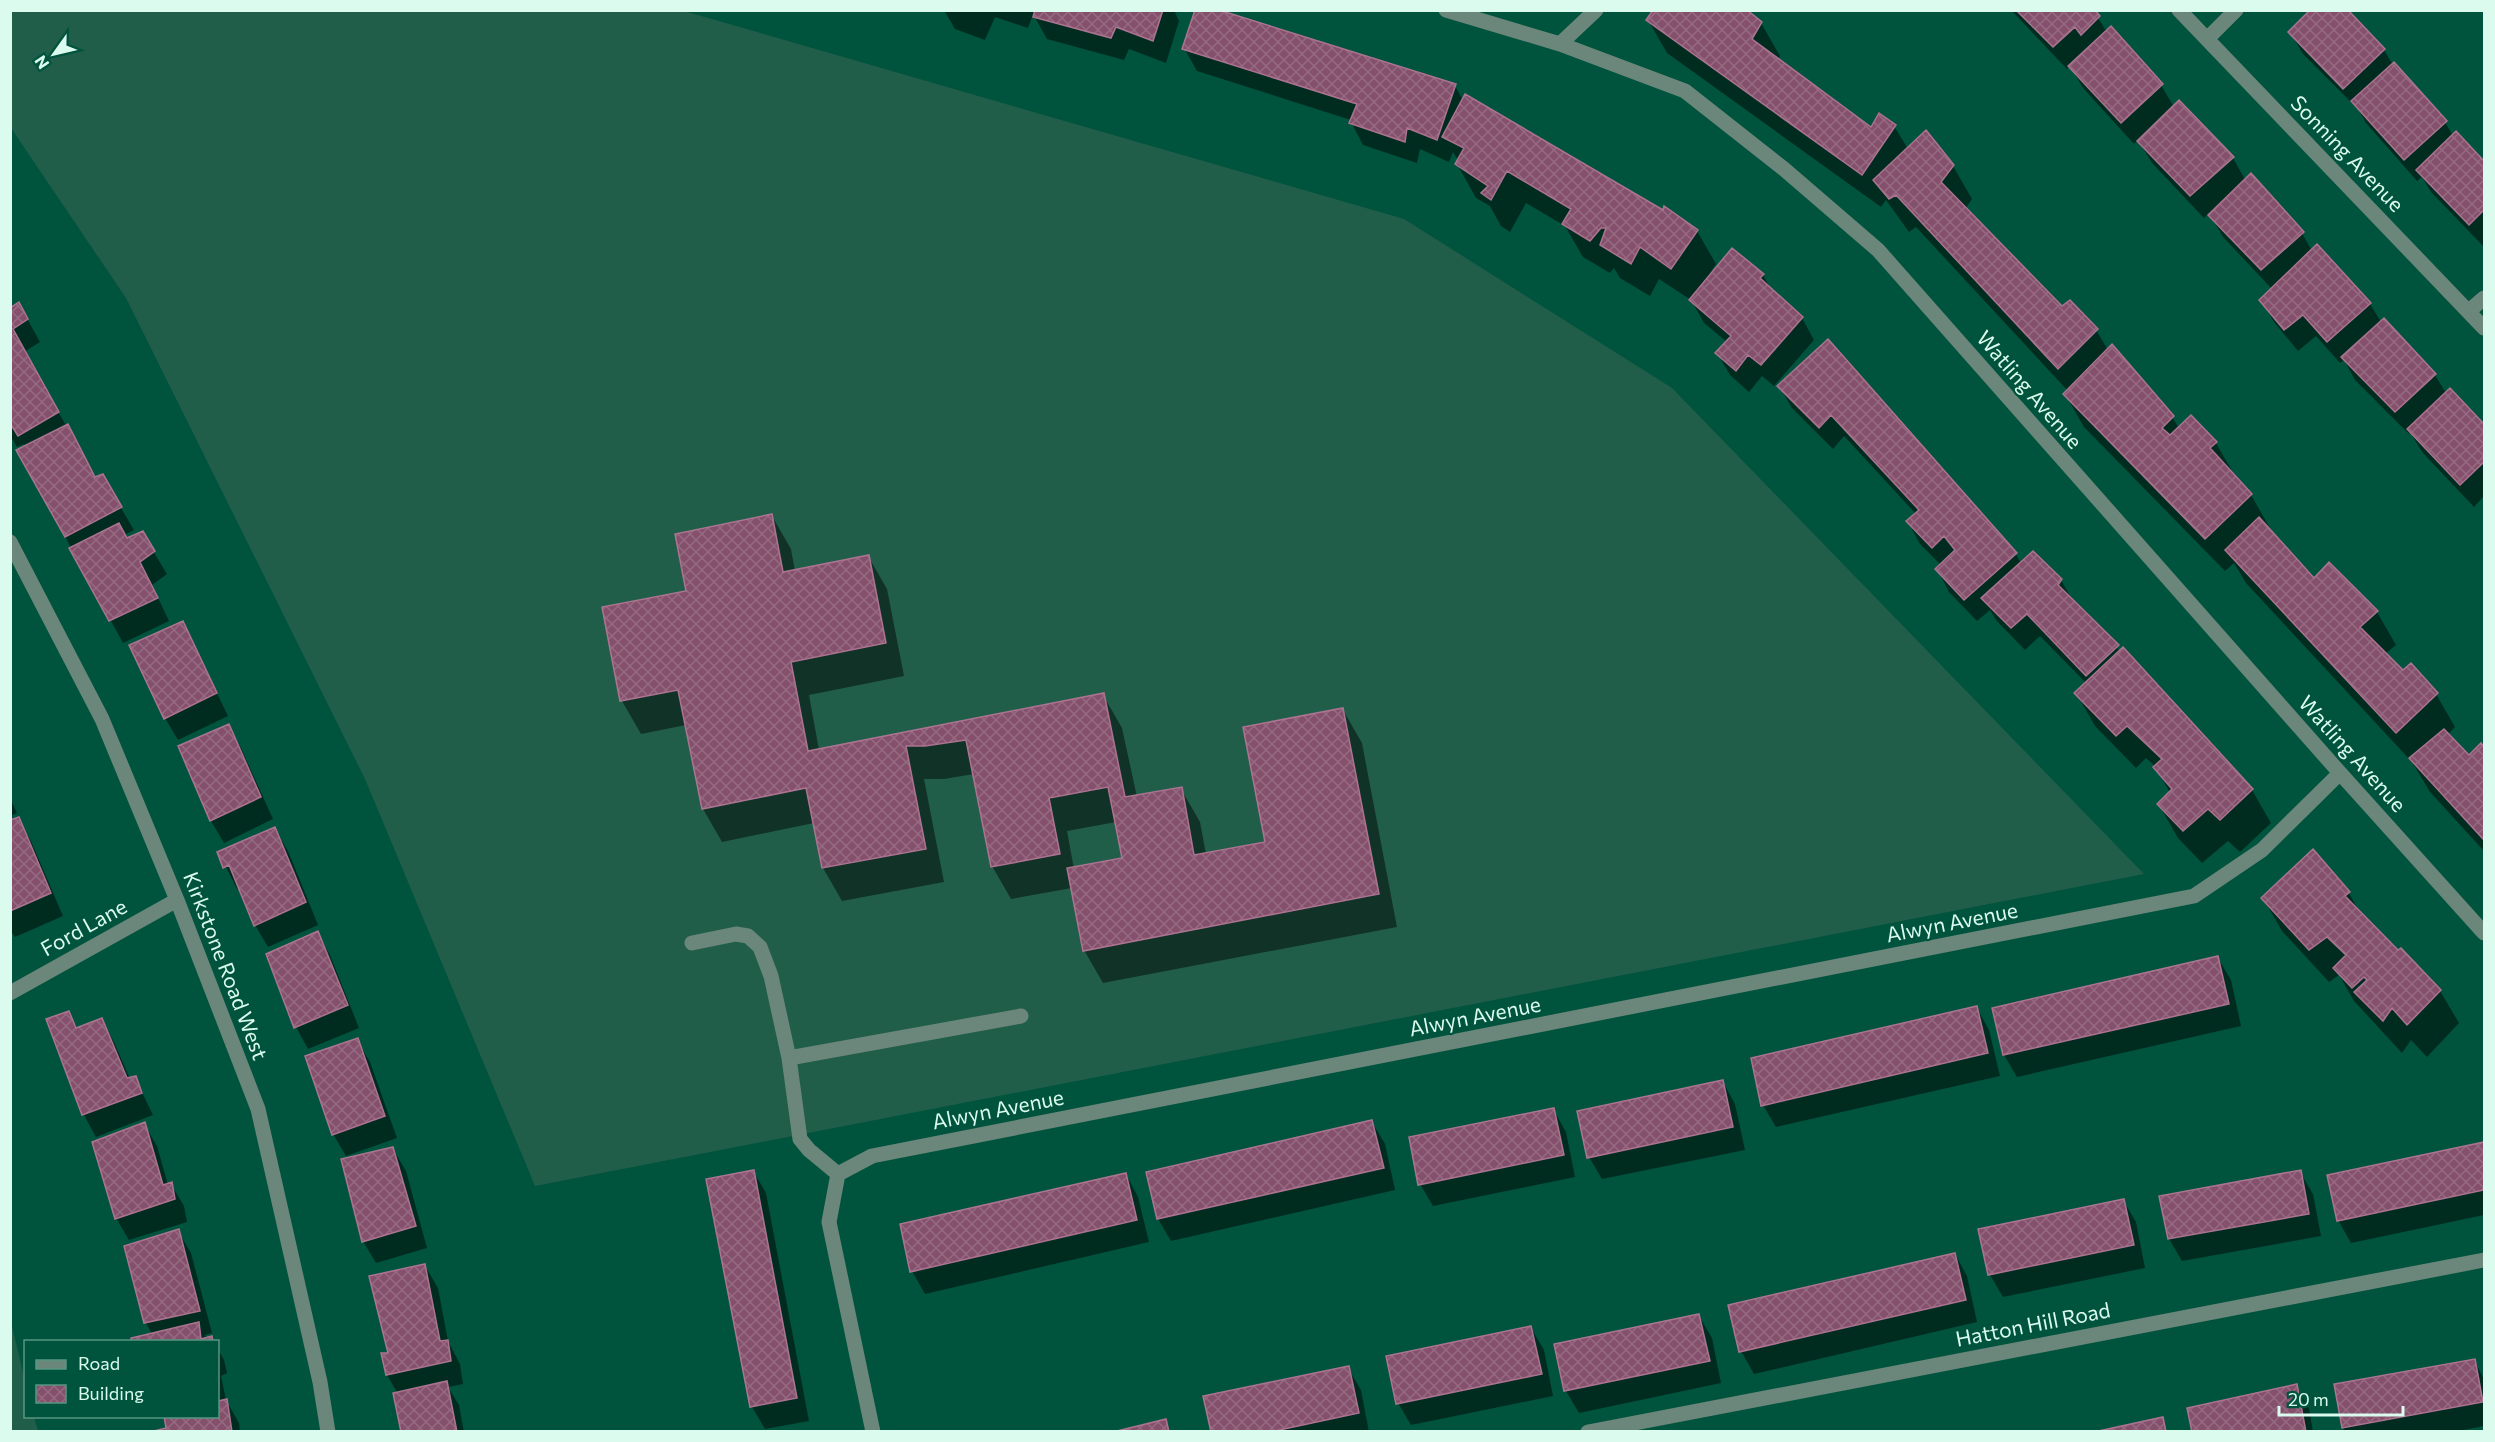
<svg xmlns="http://www.w3.org/2000/svg" width="2495" height="1442" font-family="Commissioner,sans-serif">
<style>
.built{fill:#215e4a}
.shadow{fill:#0007;fill-rule:evenodd}
.building{fill:url(#building-cross-hatch);stroke:#ac7491;stroke-width:1.5}
.lines{fill:none;stroke-linecap:round;stroke-linejoin:round}
.minor{stroke:#6b867a;stroke-width:15}
.labels{text-anchor:middle;stroke-width:4.5;stroke-linejoin:round;paint-order:stroke}
.street-label{font-size:21px;fill:#dafbed;stroke:#00533d}
</style>
<defs>
<pattern id="building-cross-hatch" width="8" height="8" patternUnits="userSpaceOnUse" patternTransform="scale(1.5)"><rect width="8" height="8" fill="#85506c"/><path d="M0 0l8 8M0 8l8-8" fill="none" stroke="#966a81"/></pattern>
</defs>
<rect width="100%" height="100%" fill="#00533d"/>
<!-- built -->
<path class="built" d="M10 11H684L1404 219 1672 388 2144 874 535 1186 365 779 126 298 11 128Z
M10 1318 25 1381 26 1416 34 1417 38 1431H11Z"/>
<!-- shadow -->
<path class="shadow" d="M944 10H1174L1179 21 1166 63 1129 49 1124 60 1047 39 1033 14 1028 28 995 17 985 40 955 29Z
M2011 10H2093L2107 32 2161 85 2174 107 2179 102 2233 158 2246 181 2302 233 2312 251 2317 247 2370 304 2381 322 2435 375 2446 393 2450 390 2484 426V496L2474 507 2422 452 2410 432 2409 434 2355 380 2344 360 2340 363 2316 336 2298 351 2274 322 2261 300 2272 289 2223 237 2209 213 2204 218 2152 163 2138 140 2134 144 2083 88 2070 66 2067 69Z
M1648 20 1761 23 1780 56 1778 60 1872 129 1894 126 1908 149 1953 166 1972 199 1965 209 2062 308 2096 330 2108 350 2172 417 2179 428 2191 417 2216 443 2235 476 2251 495 2270 528 2268 529 2313 580 2329 565 2377 612 2396 645 2385 654 2403 672 2436 694 2455 727 2447 735 2469 758 2481 746 2484 749V851L2430 792 2412 762 2246 583 2234 563 2225 571 2084 427 2065 394 2068 391 1916 227 1909 232 1886 200 1881 207 1667 53Z
M2290 32 2384 50 2393 65 2445 122 2453 136 2456 133 2484 163V244L2483 246 2431 192 2422 177 2417 181 2366 123 2358 109 2303 54Z
M1184 48 1455 86 1463 100 1697 231 1716 264 1710 273 1712 275 1732 250 1763 275 1772 291 1802 318 1814 340 1774 386 1762 376 1749 392 1730 375 1717 353 1727 342 1704 323 1691 300 1659 279 1650 296 1620 278 1614 268 1610 273 1583 257 1565 226 1526 203 1510 232 1501 226 1490 206 1476 198 1457 164 1459 162 1453 152 1449 162 1420 149 1417 163 1363 145 1351 122V120L1197 71Z
M19 304 40 342 24 352 96 478 102 476 134 530 124 535 127 540 142 533 167 574 152 585 169 621 123 643 18 450 26 446 24 444 17 447 10 435V309Z
M1827 341 2016 554 2021 564 2033 553 2061 580 2074 603 2252 790 2271 823 2240 852 2228 841 2202 863 2178 838 2159 805 2170 793 2156 767 2146 758 2136 768 2095 726 2076 693 2086 683 2040 636 2025 650 1996 620 1990 610 1977 621 1949 592 1937 569 1941 565 1920 544 1908 522 1916 514 1844 436 1833 449 1792 408 1779 386Z
M772 516 791 549 795 571 868 556 887 589 904 676 809 695 819 750 1103 695 1122 728 1137 797 1181 789 1200 822 1206 854 1267 843 1343 710 1362 743 1397 927 1103 983 1084 950 1072 888 1011 899 992 866 974 774 944 779H924L944 882 842 901 823 868 814 823 722 842 703 809 686 725 641 734 622 701 604 609 688 592ZM1116 822 1124 859 1074 869 1067 831Z
M183 623 228 716 178 740 165 718Z
M228 726 241 748 273 819 224 843 211 821 180 747Z
M10 798 17 813 10 816Z
M18 819 31 841 63 916 15 937 10 930V822Z
M275 829 288 851 318 925 268 947 255 925 240 888 237 889 219 853Z
M2313 852 2349 893 2361 915 2440 991 2459 1023 2427 1057 2411 1040 2402 1053 2354 1001 2339 975 2329 982 2282 931 2263 898Z
M318 933 330 955 359 1028 308 1049 296 1027Z
M2218 958 2231 980 2241 1026 2017 1077 2004 1055 1994 1009Z
M1977 1008 1989 1030 2000 1076 1776 1127 1763 1105Z
M68 1013 78 1029 102 1020 114 1042 130 1079 135 1078 153 1115 96 1137 84 1115 48 1020Z
M357 1040 370 1062 397 1138 346 1156 333 1134Z
M1723 1082 1735 1104 1745 1150 1602 1179 1589 1157Z
M1553 1109 1566 1132 1575 1177 1433 1206 1420 1184Z
M1372 1122 1385 1144 1395 1190 1171 1241 1158 1219 1148 1173Z
M144 1124 157 1146 168 1185 171 1184 184 1206 187 1222 129 1240 116 1218Z
M2484 1143V1215L2351 1243 2338 1220 2329 1176Z
M393 1149 406 1171 427 1248 376 1263 363 1241Z
M753 1171 766 1193 809 1421 765 1429 752 1407 708 1180Z
M2300 1172 2313 1194 2321 1236 2182 1261 2169 1239Z
M1126 1174 1138 1197 1149 1242 925 1294 912 1271Z
M2123 1200 2136 1222 2145 1268 2003 1297 1990 1275 1980 1230Z
M178 1231 191 1253 212 1333 205 1335 207 1339 211 1337 213 1342H133L152 1334 146 1323 125 1247Z
M1955 1254 1967 1276 1977 1322 1754 1374 1741 1351Z
M425 1266 438 1288 448 1341 460 1364 463 1384 448 1387 459 1405 464 1432H402L398 1394 387 1375Z
M1699 1316 1712 1338 1721 1383 1579 1413 1566 1391Z
M1531 1328 1544 1350 1553 1396 1411 1425 1398 1403Z
M218 1349 224 1360 227 1373 221 1376 226 1400 239 1423 240 1432 151 1431 218 1416Z
M2474 1360 2484 1379V1426L2454 1432H2345L2343 1427Z
M1348 1368 1361 1390 1369 1432H1212Z
M2296 1386 2309 1408 2313 1432H2194Z"/>
<!-- building -->
<path class="building" d="M1035 10H1163L1153 41 1116 27 1111 38 1033 17Z
M1195 10H1219L1456 84 1437 140 1407 128 1405 142 1349 123 1357 104 1182 49Z
M1653 10H1747L1762 22 1752 39 1871 127 1879 113 1896 125 1862 175 1646 20Z
M2016 10H2095L2100 16 2081 35 2075 27 2053 47Z
M2310 10H2348L2385 49 2343 89 2288 32Z
M2111 26 2163 84 2121 123 2068 66Z
M2394 62 2447 121 2404 160 2351 101Z
M1465 94 1663 210 1664 206 1698 230 1671 269 1640 247 1631 264 1600 245 1606 228H1601L1590 241 1562 224 1571 209 1507 171 1491 200 1481 193 1488 186 1455 164 1464 148 1442 137Z
M2179 100 2234 157 2190 196 2137 141Z
M1926 130 1954 165 1941 182 2062 306 2070 300 2098 329 2058 369 1896 195 1889 199 1873 180Z
M2456 131 2484 161V210L2469 225 2416 170Z
M2251 173 2304 232 2261 270 2208 215Z
M2317 244 2371 303 2327 342 2303 315 2284 330 2259 300Z
M1732 248 1764 274 1760 278 1803 317 1761 365 1748 355 1736 371 1715 353 1731 336 1689 300Z
M19 302 28 319 13 329 59 412 18 436 10 423V308Z
M2384 318 2436 374 2395 412 2341 357Z
M1828 339 2017 553 1964 600 1935 569 1955 550 1944 536 1932 548 1906 521 1919 510 1831 415 1819 428 1777 386Z
M2112 344 2174 416 2162 428 2170 435 2191 415 2217 442 2210 448 2252 494 2205 539 2063 394Z
M2450 388 2484 424V462L2460 485 2407 429Z
M68 424 95 477 103 474 122 507 65 537 16 450Z
M772 514 783 572 869 555 886 643 791 662 808 751 1104 693 1125 797 1182 787 1194 855 1265 842 1243 727 1343 708 1379 894 1083 951 1067 868 1122 858 1108 787 1049 798 1060 854 991 867 966 740 925 746H906L926 849 822 868 806 788 702 809 678 690 620 701 602 607 686 591 675 534Z
M2259 517 2314 578 2329 562 2378 611 2360 627 2403 670 2411 663 2438 693 2396 733 2225 550Z
M119 523 127 538 143 531 155 551 140 562 158 598 109 621 69 548Z
M2033 551 2062 579 2058 585 2119 645 2086 676 2027 614 2011 628 1981 598Z
M183 621 217 693 164 719 129 645Z
M2123 647 2253 789 2220 820 2208 809 2183 831 2157 804 2172 789 2153 767 2162 759 2127 726 2116 736 2074 693Z
M229 724 261 797 210 821 178 746Z
M2444 729 2469 755 2481 743 2484 747V840L2409 758Z
M19 817 51 893 10 911V820Z
M275 827 306 902 254 926 229 865 223 868 217 852Z
M2313 849 2350 892 2345 896 2398 950 2401 948 2441 990 2407 1025 2392 1008 2383 1021 2354 992 2367 980 2364 977 2352 988 2333 968 2346 955 2327 937 2309 950 2261 898Z
M318 931 348 1005 294 1028 266 954Z
M2218 956 2229 1004 2003 1055 1992 1008Z
M1977 1006 1988 1053 1761 1106 1751 1058Z
M69 1011 76 1028 102 1018 127 1078 136 1076 142 1093 82 1115 46 1019Z
M358 1038 385 1116 332 1135 305 1056Z
M1723 1080 1733 1127 1587 1158 1577 1111Z
M1554 1108 1564 1155 1418 1185 1409 1137Z
M1372 1120 1384 1168 1157 1219 1146 1172Z
M145 1122 163 1185 172 1182 175 1199 115 1219 92 1142Z
M2484 1142V1190L2337 1221 2327 1175Z
M393 1147 416 1226 362 1242 341 1159Z
M754 1170 797 1398 750 1407 706 1179Z
M2301 1170 2309 1214 2168 1239 2159 1196Z
M1126 1173 1137 1220 910 1272 900 1224Z
M2124 1199 2134 1245 1988 1275 1978 1229Z
M179 1229 200 1311 144 1323 124 1246Z
M1955 1253 1966 1300 1739 1352 1728 1305Z
M425 1264 440 1341 448 1340 451 1361 386 1375 381 1353H388L369 1276Z
M1699 1314 1710 1361 1564 1391 1554 1344Z
M199 1322 201 1339 212 1336 213 1342H131V1338Z
M1531 1326 1542 1374 1396 1404 1386 1356Z
M2475 1359 2483 1402 2342 1428 2334 1384Z
M1349 1366 1359 1413 1270 1432H1211L1203 1396Z
M447 1381 457 1432H401L393 1393Z
M2297 1384 2306 1432H2192L2187 1408Z
M218 1397V1401L227 1399 232 1432H150L166 1428 164 1416H218Z
M2163 1417 2166 1432H2094Z
M1166 1419 1169 1432H1113Z"/>
<g class="lines">
<!-- minor -->
<path class="minor" d="M1446 10 1560 44 1685 91 1784 169 1878 250 2340 773 2484 933
M2179 10 2484 328
M2207 39 2236 10
M1560 44 1596 10
M2469 311 2484 298
M10 542 102 719 177 900 258 1109 320 1382 328 1432
M692 943 736 934 748 936 760 947 771 976 789 1058 800 1139 809 1150 838 1174
M10 993 177 900
M789 1058 1021 1016
M838 1174 872 1156 2194 896 2262 850 2340 773
M838 1174 829 1222 873 1432
M1588 1432 2484 1260"/>
</g>
<g class="labels">
<!-- street labels -->
<g class="street-label">
<text transform="translate(2347 154) rotate(46)" y="7">Sonning Avenue</text>
<text transform="translate(2029 390) rotate(49)" y="7">Watling Avenue</text>
<text transform="translate(2352 754) rotate(48)" y="7">Watling Avenue</text>
<text transform="translate(1952 923) rotate(-11)" y="7">Alwyn Avenue</text>
<text transform="translate(84 928) rotate(-29)" y="7">Ford Lane</text>
<text transform="translate(225 966) rotate(69)" y="7">Kirkstone Road West</text>
<text transform="translate(1475 1017) rotate(-11)" y="7">Alwyn Avenue</text>
<text transform="translate(998 1110) rotate(-11)" y="7">Alwyn Avenue</text>
<text transform="translate(2033 1325) rotate(-11)" y="7">Hatton Hill Road</text>
</g>
</g>
<!-- border -->
<rect width="2495" height="1442" fill="none" stroke="#dafbed" stroke-width="24"/>
<!-- legend -->
<rect x="24" y="1340" width="195" height="78" fill="#00533d" stroke="#579683" stroke-width="1.5"/>
<rect x="36" y="1360" width="30" height="9" fill="#6b867a" stroke="#579683" stroke-width="1.5"/>
<text x="78" y="1370" font-size="18" fill="#dafbed">Road</text>
<rect x="36" y="1385" width="30" height="18" fill="url(#building-cross-hatch)" stroke="#579683" stroke-width="1.5"/>
<text x="78" y="1400" font-size="18" fill="#dafbed">Building</text>
<!-- north arrow -->
<g transform="translate(54 54) rotate(236)" stroke="#00533d" stroke-width="4.5" paint-order="stroke">
<path d="M0-4.5L10 22L0 15L-10 22Z" fill="#dafbed"/>
<text y="-9" font-size="16" font-weight="bold" text-anchor="middle" fill="#dafbed">N</text>
</g>
<!-- scale -->
<path d="M2279 1406v9h124v-9" fill="none" stroke="#dafbed" stroke-width="3"/>
<text x="2288" y="1406" font-size="18" fill="#dafbed" stroke="#00533d" stroke-width="4.5" paint-order="stroke">20 m</text>
</svg>
